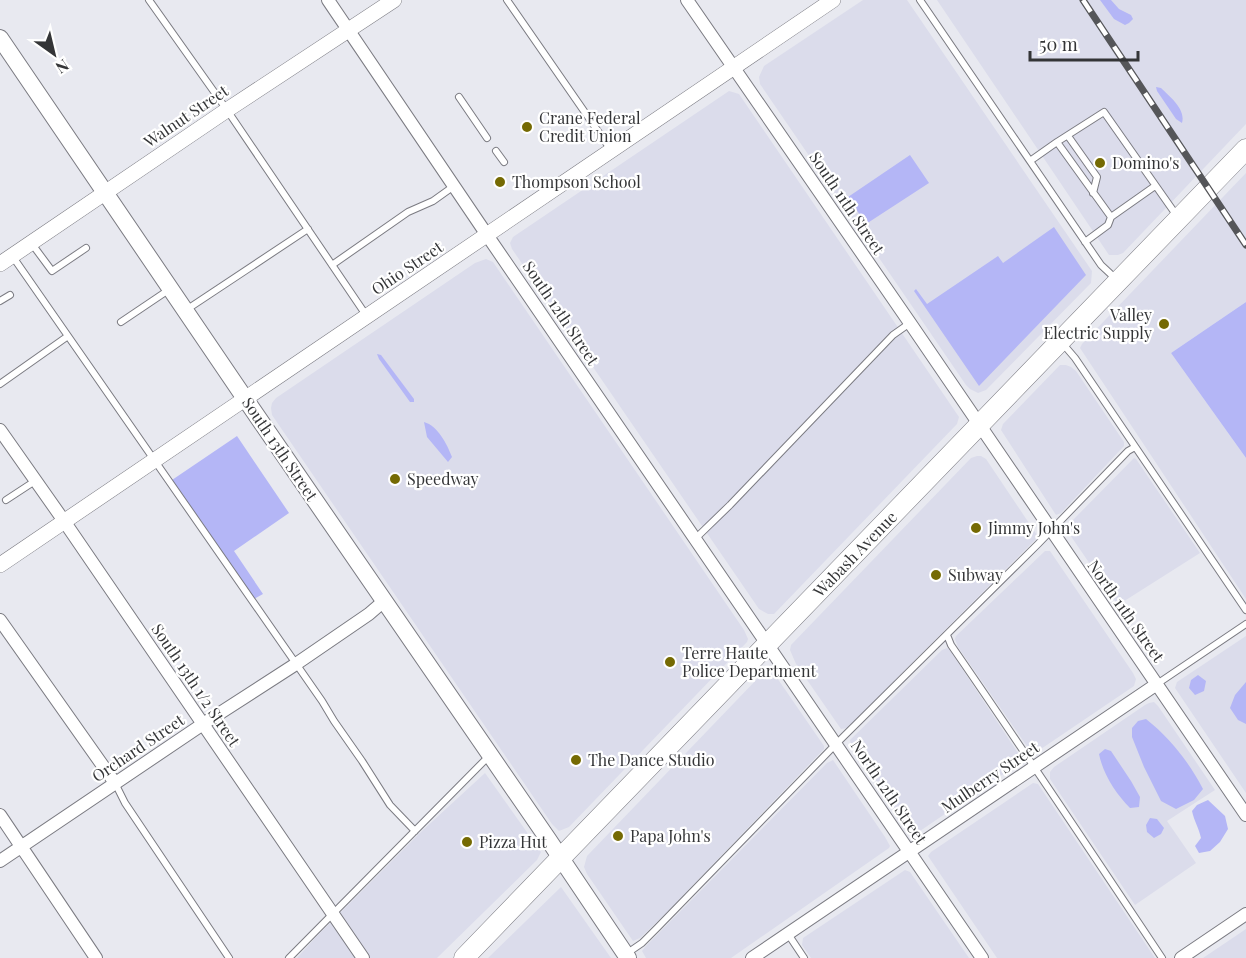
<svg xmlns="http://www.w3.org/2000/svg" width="1246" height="958" font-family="'Playfair Display',serif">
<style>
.built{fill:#dbdceb}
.green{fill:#b4b6f6}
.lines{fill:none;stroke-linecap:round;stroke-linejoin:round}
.service-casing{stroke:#7b7b82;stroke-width:8}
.minor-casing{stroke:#7b7b82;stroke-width:14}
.tertiary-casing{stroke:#7b7b82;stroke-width:16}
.secondary-casing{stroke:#7b7b82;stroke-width:18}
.primary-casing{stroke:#7b7b82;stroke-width:21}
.service{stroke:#fff;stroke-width:6}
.minor{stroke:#fff;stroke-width:12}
.tertiary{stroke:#fff;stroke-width:15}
.secondary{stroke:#fff;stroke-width:16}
.primary{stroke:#fff;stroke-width:20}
.rail-casing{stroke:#555659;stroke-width:7}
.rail{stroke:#fff;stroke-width:4.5;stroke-dasharray:14;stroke-linecap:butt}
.poi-dot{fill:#756a03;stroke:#fff;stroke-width:2}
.labels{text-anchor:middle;stroke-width:4.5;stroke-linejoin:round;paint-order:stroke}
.street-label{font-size:16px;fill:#343537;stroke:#fff}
.poi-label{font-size:16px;fill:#343537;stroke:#fff;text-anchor:start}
</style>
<rect width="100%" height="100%" fill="#e8e9f0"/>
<!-- built -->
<path class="built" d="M863 0H907L1092 271 1091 283 986 390 978 393 970 389 966 385 760 84 759 77 764 66Z
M937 0H1246V124L1123 253 1118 255H1109Z
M729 91 739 94 959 417 957 424 774 614H768L759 609 512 249 510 243 513 237Z
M1246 173V302L1171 353 1246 458V599L1080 348 1082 344Z
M486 259 493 262 744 630 748 639 747 642 569 827 559 831 552 824 272 415 271 408 272 403 276 398 475 263Z
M1060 365H1066L1071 367 1076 371 1124 442V446L1061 513 1056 515 1001 430 1003 424Z
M977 456H981L986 459 1037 535V538L847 728 841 729 796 664 790 650 791 645 971 458Z
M1134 458 1136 459 1200 553 1118 605 1066 529 1070 523Z
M1045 551H1050L1133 673 1136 679 1134 686 1035 753 1031 752 958 647 955 639 956 636Z
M1246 636V793L1175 688 1177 682Z
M947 648 949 649 1022 759 1021 762 920 831 914 832 909 829 851 744 850 740 942 650Z
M768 672 775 675 824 746V749L665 914 640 938 633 941 587 874 584 867 587 856 759 677Z
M1154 702 1158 706 1215 790 1167 821 1196 863 1135 905 1050 779V772L1054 767 1145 705 1149 703Z
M833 760 885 837 890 846 889 848 731 958H646L642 951 646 946 827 763Z
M485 773 541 852 537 860 437 958H297L316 937 422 831Z
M1033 783 1038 784 1155 958H997L928 856 931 852Z
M905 870 910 872 969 958H811L802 945 803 938Z
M561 887 611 958H488Z
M1246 929V958H1203Z"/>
<!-- green -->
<path class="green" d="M1100 0H1111L1119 9 1131 15 1133 19 1129 23 1125 25 1114 19Z
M1156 87 1161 88C1170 97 1186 109 1182 123L1176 119 1157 91Z
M910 155 929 183 866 224 848 197Z
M1054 227 1086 275 979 386 914 291 916 289 927 304 998 256 1003 263Z
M1246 302V458L1171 353Z
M377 354 381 355 414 399V402H410L379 359Z
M424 422C438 426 447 444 452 457L448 462 427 437Z
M237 436 289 513 234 551 263 594 254 599 172 480Z
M1198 675 1206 681 1204 691 1195 695 1189 688 1191 680Z
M1246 682V724L1238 720 1230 708 1235 695Z
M1146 719C1170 738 1189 762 1203 789L1194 800 1176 809 1161 801 1144 767 1132 737V728L1138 721Z
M1105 749 1111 751 1131 781 1140 797 1139 807 1130 808C1116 794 1103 774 1099 754Z
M1208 800 1225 816 1228 829 1220 842 1210 851 1199 853 1195 846 1201 838C1199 828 1194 821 1192 811L1197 805Z
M1150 818 1157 819 1164 828 1161 834 1154 838 1147 832 1146 825Z"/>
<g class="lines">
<!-- service casing -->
<g class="service-casing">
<path id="service" d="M149 0 227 110 366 315
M507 0 611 150
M920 0 1101 265 1116 279
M459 97 487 138
M1068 136 1097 177 1093 193
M496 151 504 162
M1030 161 1057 142
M1155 186 1111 217 1057 142 1104 112 1177 216
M1085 242 1108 225 1111 217
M32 244 52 271 86 248
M13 257 322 701 334 721 362 761 390 805 415 831
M332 265 408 212 433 201 454 186
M0 301 10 295
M186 310 308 229
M121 322 170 289
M1063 344 1075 358 1246 610
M0 384 68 336
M6 500 35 481
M696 538 730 505 893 335 910 323
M947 635 951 645C1023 749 1092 853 1162 958
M1157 684 1246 624
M115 783 125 803 229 958
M788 934 804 958
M626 954 642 943 657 928 836 744 1038 544 1128 451 1135 447
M289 958 489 756"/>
</g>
<!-- minor casing -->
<g class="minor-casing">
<path id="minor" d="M328 0 487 235 982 958
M687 0 910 323 1246 815
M0 430 64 521 363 958
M0 620 115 783
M0 815 96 958
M0 861 203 724 296 664 369 614 384 601
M752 958 1157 684
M1181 958 1246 914"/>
</g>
<!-- tertiary casing -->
<g class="tertiary-casing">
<path id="tertiary" d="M0 264 227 110 394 0
M0 565 833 0"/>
</g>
<!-- secondary casing -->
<g class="secondary-casing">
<path id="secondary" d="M0 38 246 400 548 839 628 958"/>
</g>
<!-- primary casing -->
<g class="primary-casing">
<path id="primary" d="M464 958 1246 149"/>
</g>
<!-- service -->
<use href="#service" class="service"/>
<!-- minor -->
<use href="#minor" class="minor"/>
<!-- tertiary -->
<use href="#tertiary" class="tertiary"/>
<!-- secondary -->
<use href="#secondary" class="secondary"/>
<!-- primary -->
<use href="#primary" class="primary"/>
<!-- rail casing -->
<g class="rail-casing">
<path id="rail" d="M1083 0 1246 245"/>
</g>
<!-- rail -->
<use href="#rail" class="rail"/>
</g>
<!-- markers -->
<g class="poi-dot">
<circle cx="527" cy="127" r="6"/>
<circle cx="1100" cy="163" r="6"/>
<circle cx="500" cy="182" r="6"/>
<circle cx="1164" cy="324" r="6"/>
<circle cx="395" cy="479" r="6"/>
<circle cx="976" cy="528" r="6"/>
<circle cx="936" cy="575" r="6"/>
<circle cx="670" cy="662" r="6"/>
<circle cx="576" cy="760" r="6"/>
<circle cx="618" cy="836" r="6"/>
<circle cx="467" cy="842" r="6"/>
</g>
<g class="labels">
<!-- street labels -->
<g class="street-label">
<text transform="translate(186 116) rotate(-34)" y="6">Walnut Street</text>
<text transform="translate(847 203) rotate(56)" y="6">South 11th Street</text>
<text transform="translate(407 268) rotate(-34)" y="6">Ohio Street</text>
<text transform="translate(561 313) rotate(56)" y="6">South 12th Street</text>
<text transform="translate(280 449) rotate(56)" y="6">South 13th Street</text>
<text transform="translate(855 554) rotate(-46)" y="6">Wabash Avenue</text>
<text transform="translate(1126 611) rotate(55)" y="6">North 11th Street</text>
<text transform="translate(196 685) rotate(56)" y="6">South 13th 1/2 Street</text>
<text transform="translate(138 748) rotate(-34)" y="6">Orchard Street</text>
<text transform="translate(990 777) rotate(-34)" y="6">Mulberry Street</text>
<text transform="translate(889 792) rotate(56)" y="6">North 12th Street</text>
</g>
<!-- poi labels -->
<g class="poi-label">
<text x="539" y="124">Crane Federal<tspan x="539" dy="18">Credit Union</tspan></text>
<text x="1112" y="169">Domino's</text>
<text x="512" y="188">Thompson School</text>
<text x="1152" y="321" text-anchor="end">Valley<tspan x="1152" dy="18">Electric Supply</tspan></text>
<text x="407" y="485">Speedway</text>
<text x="988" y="534">Jimmy John's</text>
<text x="948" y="581">Subway</text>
<text x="682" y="659">Terre Haute<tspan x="682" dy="18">Police Department</tspan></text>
<text x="588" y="766">The Dance Studio</text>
<text x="630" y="842">Papa John's</text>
<text x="479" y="848">Pizza Hut</text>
</g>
</g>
<!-- north arrow -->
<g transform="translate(54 54) rotate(146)" stroke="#ffffff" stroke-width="4.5" paint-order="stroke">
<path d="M0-4.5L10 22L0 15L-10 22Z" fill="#343537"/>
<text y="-9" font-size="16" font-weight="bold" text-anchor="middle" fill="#343537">N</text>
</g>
<!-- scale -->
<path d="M1030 51v9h108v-9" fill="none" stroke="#343537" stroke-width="3"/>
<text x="1039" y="51" font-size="18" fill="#343537" stroke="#ffffff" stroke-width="4.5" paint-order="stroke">50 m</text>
</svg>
